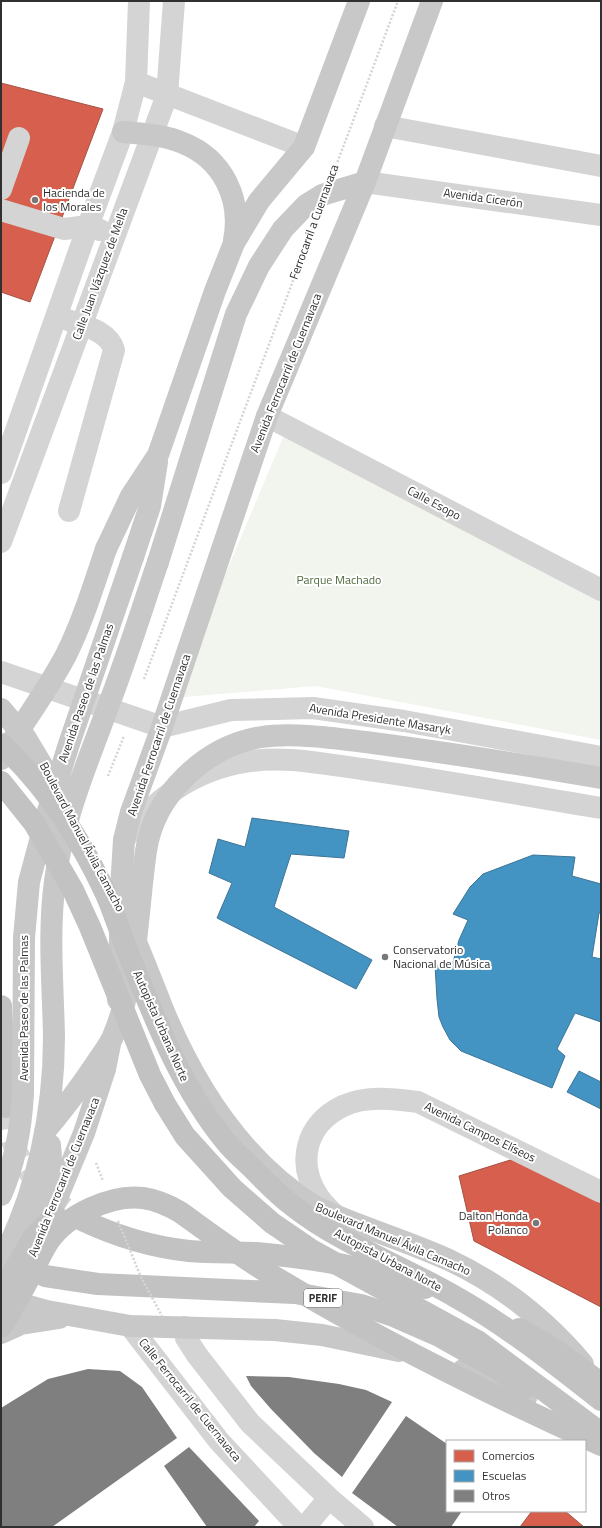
<svg xmlns="http://www.w3.org/2000/svg" width="602" height="1528" font-family="'Titillium Web',sans-serif">
<style>
.green{fill:#f1f5ed}
.shops{fill:#d6604d;stroke:#a45244}
.schools{fill:#4393c3;stroke:#3d7597}
.building{fill:#7f7f7f}
.lines{fill:none;stroke-linecap:round;stroke-linejoin:round}
.highway-tunnel{stroke:#d6d6d6;stroke-width:22;stroke-dasharray:22 11;stroke-linecap:butt}
.path{stroke:#d4d4d4;stroke-width:2.5;stroke-dasharray:2 2;stroke-linecap:butt}
.minor{stroke:#d4d4d4;stroke-width:22}
.major{stroke:#c8c8c8;stroke-width:22}
.highway{stroke:#c2c2c2;stroke-width:22}
.path-bridge{stroke:#d4d4d4;stroke-width:2.5;stroke-dasharray:2 2;stroke-linecap:butt}
.major-bridge{stroke:#c8c8c8;stroke-width:22}
.highway-bridge{stroke:#c2c2c2;stroke-width:22}
.poi-dot{fill:#787878;stroke:#fff;stroke-width:1.5}
.labels{text-anchor:middle;stroke-width:4;stroke-linejoin:round;paint-order:stroke}
.shield{fill:#fff;stroke:#6e6e6e;stroke-width:1}
.shield-label{font-size:11px;font-weight:bold;fill:#303030}
.poi-label{font-size:12px;fill:#303030;stroke:#fff;text-anchor:start}
.street-label{font-size:12px;fill:#303030;stroke:#fff}
.park-label{font-size:12px;fill:#516b3f;stroke:#fff}
</style>
<rect width="100%" height="100%" fill="#fff"/>
<!-- green -->
<path class="green" d="M285 433 601 593V740L316 686 173 698Z"/>
<!-- shops -->
<path class="shops" d="M1 83 103 109 30 302 1 292Z
M520 1157 601 1204V1307L474 1241 459 1176Z
M532 1511H565L584 1527H520Z"/>
<!-- schools -->
<path class="schools" d="M252 818 349 831 344 858 291 854 274 907 372 960 356 989 217 918 232 883 209 873 218 839 245 847Z
M533 855 575 857 572 876 601 884V913H599L592 957 601 959V1022L575 1013 557 1049 565 1056 552 1088 461 1051 450 1040 443 1027 439 1017 437 999 435 965 452 966 459 940 468 920 453 914 470 887 483 874Z
M579 1071 601 1082V1109L567 1092Z"/>
<!-- building -->
<path class="building" d="M88 1369 120 1371 142 1387 177 1438 52 1527H1V1408L48 1379Z
M246 1376 289 1377 339 1384 366 1390 392 1402 342 1477 314 1453 271 1409 251 1386Z
M406 1416 447 1444V1511H462L451 1527H398L352 1493Z
M189 1447 259 1521 254 1527H207L164 1466Z"/>
<g class="lines">
<!-- highway-tunnel -->
<path class="highway-tunnel" d="M6 1107C8 1117 9 1128 11 1138 23 1174 51 1200 82 1220"/>
<!-- path -->
<path class="path" d="M144 679 232 443
M108 776 124 736
M96 1163 103 1181"/>
<!-- minor -->
<path class="minor" d="M136 82 304 147
M385 126 601 166
M365 182 601 215
M1 189 19 138
M1 210 64 229 88 226 100 230
M68 320C84 326 109 331 114 350L69 511
M267 416 601 590
M1 473 88 226 123 132 136 82 139 1
M1 542 167 95 174 1
M1 672 162 727 231 710 313 708 404 721 601 757
M124 840C153 799 195 770 245 762 284 755 323 764 362 769 442 780 522 795 601 808
M336 1216C330 1210 322 1203 318 1196 296 1162 306 1124 343 1106 366 1095 395 1099 418 1102L601 1192
M130 1326 219 1441 299 1527
M185 1327 186 1338 197 1355 250 1423 329 1498 363 1527
M305 1527 329 1498"/>
<!-- major -->
<path class="major" d="M123 132C143 134 165 135 183 143 223 159 242 199 234 240
M106 549 131 496 158 455 215 291 234 243 259 201 304 147 359 1
M133 557 150 506 157 462
M158 562 236 314 259 266 283 229 306 205 322 195 365 182
M1 709 25 737 63 800
M132 933C143 958 152 982 162 1007 194 1085 243 1162 316 1207 359 1227 405 1240 449 1260 500 1284 546 1320 583 1364
M118 1000 120 967V905L124 840 131 812 162 727 267 416 365 182 432 1
M48 1220 84 1133 105 1069 110 1044
M1 1296 11 1301 47 1311 130 1326 275 1330 322 1335 399 1351
M1 1333 21 1324 59 1318
M463 1370 505 1387 526 1398"/>
<!-- highway -->
<path class="highway" d="M1 1006 6 1107
M82 1220C116 1236 151 1247 189 1251 211 1253 234 1252 256 1253 313 1258 371 1267 425 1288
M45 1276 98 1284 295 1293 361 1305 391 1315 439 1336 494 1367 524 1388
M519 1329 548 1345 601 1383"/>
<!-- path-bridge -->
<path class="path-bridge" d="M232 443 398 1
M118 1221 141 1277 162 1316"/>
<!-- major-bridge -->
<path class="major-bridge" d="M1 759C22 724 47 691 66 655 83 621 94 584 106 549
M45 1131C64 1109 81 1086 97 1062 103 1053 111 1043 114 1034 138 975 137 913 146 851 154 795 205 746 262 737 292 732 341 739 373 743 449 753 525 765 601 778
M1 1195C15 1163 21 1129 23 1094L24 938 29 882 48 811 69 744 133 557
M33 1238C46 1208 54 1178 50 1145
M1 1262C37 1193 54 1114 54 1037 53 985 48 932 55 881 63 818 88 762 109 704 127 657 142 609 158 562"/>
<!-- highway-bridge -->
<path class="highway-bridge" d="M1 744C46 786 80 838 106 894 114 912 120 932 127 950 154 1017 180 1086 226 1142 234 1152 244 1160 252 1168 265 1181 278 1195 293 1206 340 1243 402 1266 454 1296 506 1325 554 1363 601 1400
M1 782 34 823 73 890 90 927 150 1075 165 1104 185 1136 232 1188 272 1223 313 1251 479 1342 601 1433
M1 1293 33 1238 55 1215
M1 1327C13 1309 23 1290 33 1271 38 1261 43 1250 49 1241 67 1215 111 1194 143 1198 157 1200 168 1205 180 1212 208 1232 236 1253 265 1271 373 1337 486 1393 601 1445"/>
</g>
<!-- markers -->
<g class="poi-dot">
<circle cx="35" cy="200" r="4"/>
<circle cx="385" cy="957" r="4"/>
<circle cx="536" cy="1223" r="4"/>
</g>
<g class="labels">
<!-- shield labels -->
<rect class="shield" x="304" y="1289" width="38" height="18" rx="3"/>
<g class="shield-label">
<text x="323" y="1302">PERIF</text>
</g>
<!-- poi labels -->
<g class="poi-label">
<text x="43" y="197">Hacienda de<tspan x="43" dy="14">los Morales</tspan></text>
<text x="393" y="954">Conservatorio<tspan x="393" dy="14">Nacional de Música</tspan></text>
<text x="528" y="1220" text-anchor="end">Dalton Honda<tspan x="528" dy="14">Polanco</tspan></text>
</g>
<!-- street labels -->
<g class="street-label">
<text transform="translate(483 198) rotate(8)" y="4">Avenida Cicerón</text>
<text transform="translate(314 222) rotate(-70)" y="4">Ferrocarril a Cuernavaca</text>
<text transform="translate(100 274) rotate(-70)" y="4">Calle Juan Vázquez de Mella</text>
<text transform="translate(286 373) rotate(-68)" y="4">Avenida Ferrocarril de Cuernavaca</text>
<text transform="translate(434 503) rotate(28)" y="4">Calle Esopo</text>
<text transform="translate(86 693) rotate(-71)" y="4">Avenida Paseo de las Palmas</text>
<text transform="translate(380 719) rotate(9)" y="4">Avenida Presidente Masaryk</text>
<text transform="translate(159 735) rotate(-71)" y="4">Avenida Ferrocarril de Cuernavaca</text>
<text transform="translate(82 837) rotate(62)" y="4">Boulevard Manuel Ávila Camacho</text>
<text transform="translate(24 1008) rotate(-90)" y="4">Avenida Paseo de las Palmas</text>
<text transform="translate(161 1026) rotate(66)" y="4">Autopista Urbana Norte</text>
<text transform="translate(480 1132) rotate(26)" y="4">Avenida Campos Elíseos</text>
<text transform="translate(64 1177) rotate(-68)" y="4">Avenida Ferrocarril de Cuernavaca</text>
<text transform="translate(393 1239) rotate(23)" y="4">Boulevard Manuel Ávila Camacho</text>
<text transform="translate(388 1260) rotate(28)" y="4">Autopista Urbana Norte</text>
<text transform="translate(190 1400) rotate(51)" y="4">Calle Ferrocarril de Cuernavaca</text>
</g>
<!-- park labels -->
<g class="park-label">
<text x="339" y="584">Parque Machado</text>
</g>
</g>
<!-- border -->
<rect width="602" height="1528" fill="none" stroke="#303030" stroke-width="4"/>
<!-- legend -->
<rect x="446" y="1440" width="140" height="72" fill="#ffffff" stroke="#acacac"/>
<rect x="454" y="1450" width="20" height="12" fill="#d6604d" stroke="#acacac"/>
<text x="482" y="1460" font-size="12" fill="#303030">Comercios</text>
<rect x="454" y="1470" width="20" height="12" fill="#4393c3" stroke="#acacac"/>
<text x="482" y="1480" font-size="12" fill="#303030">Escuelas</text>
<rect x="454" y="1490" width="20" height="12" fill="#7f7f7f" stroke="#acacac"/>
<text x="482" y="1500" font-size="12" fill="#303030">Otros</text>
</svg>
